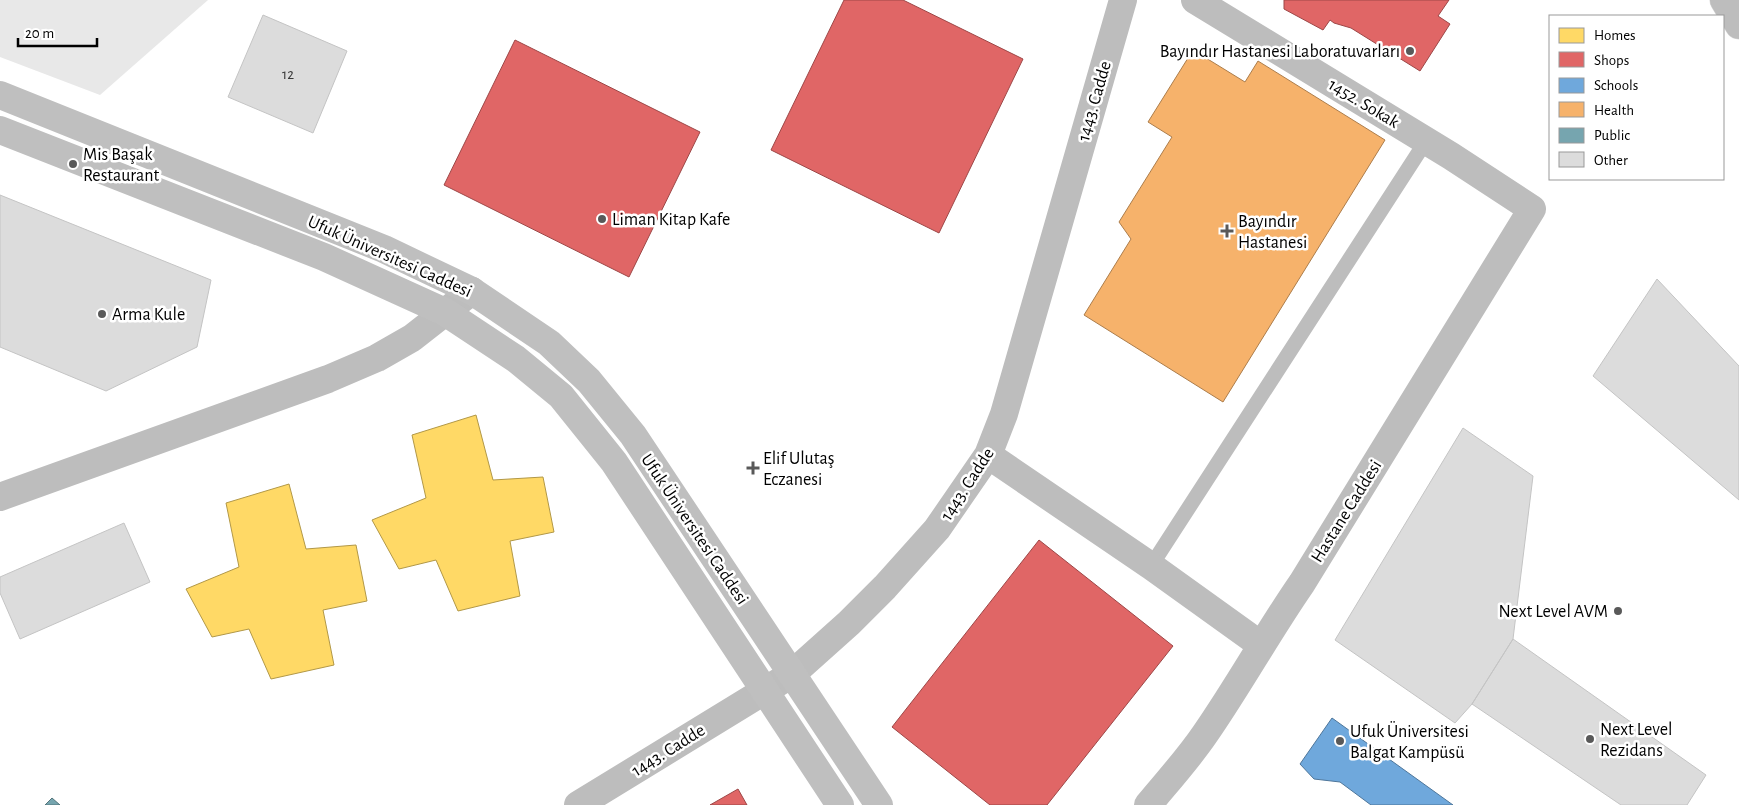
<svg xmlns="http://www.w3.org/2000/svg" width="1739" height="805" font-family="'Alegreya Sans',sans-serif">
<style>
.green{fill:#e8e8e8}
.homes{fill:#ffd966;stroke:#b29847}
.shops{fill:#e06666;stroke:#9d4747}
.schools{fill:#6fa8dc;stroke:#4e769a}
.health{fill:#f6b26b;stroke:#ac7d4b}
.public{fill:#76a5af;stroke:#53747a}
.building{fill:#dcdcdc;stroke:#c4c4c4}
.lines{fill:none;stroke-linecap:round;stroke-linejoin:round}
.highway-casing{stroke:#dbdbdb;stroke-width:29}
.lane{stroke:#bdbdbd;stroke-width:15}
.street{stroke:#bdbdbd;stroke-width:28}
.secondary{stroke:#bfbfbf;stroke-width:28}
.highway{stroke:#bdbdbd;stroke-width:28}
.poi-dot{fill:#595959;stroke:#fff;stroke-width:2}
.labels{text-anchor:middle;stroke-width:5;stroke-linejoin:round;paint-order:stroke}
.number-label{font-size:15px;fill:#373737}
.poi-label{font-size:18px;fill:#000;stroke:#fff;text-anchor:start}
.street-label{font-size:18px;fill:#000;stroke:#fff}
</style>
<rect width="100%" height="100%" fill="#fff"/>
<!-- green -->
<path class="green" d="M0 0H208L100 95 0 57Z"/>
<!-- homes -->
<path class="homes" d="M476 415 493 480 543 477 554 532 510 541 520 596 458 611 436 560 399 569 372 520 426 498 412 435Z
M289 484 306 549 356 545 367 601 323 610 334 665 271 679 249 629 212 637 186 589 239 567 226 503Z"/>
<!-- shops -->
<path class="shops" d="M844 0H903L1023 59 939 233 771 150Z
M1284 0H1449L1438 16 1450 24 1420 71 1351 28 1334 23 1330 20 1323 30 1284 9Z
M515 40 700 132 629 277 444 185Z
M1039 540 1173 646 1047 805H990L892 727Z
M738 789 747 805H710Z"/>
<!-- schools -->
<path class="schools" d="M1332 718 1453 805H1371L1340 782 1314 779 1300 764Z"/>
<!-- health -->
<path class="health" d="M1193 50 1245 82 1258 61 1385 140 1223 402 1084 315 1131 239 1119 222 1172 137 1148 122Z"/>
<!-- public -->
<path class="public" d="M52 798 60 805H45Z"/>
<!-- building -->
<path class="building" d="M263 15 347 51 313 133 228 97Z
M0 195 211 280 197 347 106 391 0 347Z
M1657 279 1739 366V500L1593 376Z
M1463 428 1533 476 1513 639 1472 704 1455 723 1335 640Z
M124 523 150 582 20 639 0 593V577Z
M1513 639 1706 775 1687 805H1621L1472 704Z"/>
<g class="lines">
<!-- highway casing -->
<g class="highway-casing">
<path id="highway" d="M1724 0 1739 25"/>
</g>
<!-- lane -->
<path class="lane" d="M1151 566 1426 141"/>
<!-- street -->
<path class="street" d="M988 455 1151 566 1261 645
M0 497 328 379 377 358 412 338 472 291
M578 805 792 674 849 623 885 587 937 529 988 455 1004 414 1123 0
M1148 805C1167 782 1188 759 1205 734 1239 685 1268 632 1302 583L1532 209 1451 156 1195 0"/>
<!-- secondary -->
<path class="secondary" d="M0 95 384 249 472 291 549 343 589 381 633 435 879 805
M0 130 324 257 445 312 516 359 561 396 614 462 840 805"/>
<!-- highway -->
<use href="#highway" class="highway"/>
</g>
<!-- markers -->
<g class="poi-dot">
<circle cx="1410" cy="51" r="5"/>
<circle cx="73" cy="164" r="5"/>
<circle cx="602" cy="219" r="5"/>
<path d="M1224.5 223.5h5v5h5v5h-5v5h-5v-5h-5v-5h5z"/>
<circle cx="102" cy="314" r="5"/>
<path d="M750.5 460.5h5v5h5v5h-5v5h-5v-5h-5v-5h5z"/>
<circle cx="1618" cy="611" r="5"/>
<circle cx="1590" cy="739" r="5"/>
<circle cx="1340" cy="741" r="5"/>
</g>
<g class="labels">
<!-- number labels -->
<g class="number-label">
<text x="288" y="79">12</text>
</g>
<!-- poi labels -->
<g class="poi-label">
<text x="1400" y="57" text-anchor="end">Bayındır Hastanesi Laboratuvarları</text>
<text x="83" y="160">Mis Başak<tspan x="83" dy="21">Restaurant</tspan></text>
<text x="612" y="225">Liman Kitap Kafe</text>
<text x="1238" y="227">Bayındır<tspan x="1238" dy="21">Hastanesi</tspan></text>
<text x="112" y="320">Arma Kule</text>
<text x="763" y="464">Elif Ulutaş<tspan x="763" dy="21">Eczanesi</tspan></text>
<text x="1608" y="617" text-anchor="end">Next Level AVM</text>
<text x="1600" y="735">Next Level<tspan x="1600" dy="21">Rezidans</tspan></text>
<text x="1350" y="737">Ufuk Üniversitesi<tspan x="1350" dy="21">Balgat Kampüsü</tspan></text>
</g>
<!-- street labels -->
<g class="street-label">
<text transform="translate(1094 101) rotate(-74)" y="6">1443. Cadde</text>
<text transform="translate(1364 103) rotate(31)" y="6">1452. Sokak</text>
<text transform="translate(390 256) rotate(24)" y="6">Ufuk Üniversitesi Caddesi</text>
<text transform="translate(967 484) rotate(-57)" y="6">1443. Cadde</text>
<text transform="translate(1346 511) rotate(-58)" y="6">Hastane Caddesi</text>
<text transform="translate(695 529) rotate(56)" y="6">Ufuk Üniversitesi Caddesi</text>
<text transform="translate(668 750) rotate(-32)" y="6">1443. Cadde</text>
</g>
</g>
<!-- legend -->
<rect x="1549" y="15" width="175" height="165" fill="#ffffff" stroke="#999999"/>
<rect x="1559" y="28" width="25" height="15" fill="#ffd966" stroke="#999999"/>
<text x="1594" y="40" font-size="15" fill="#000000">Homes</text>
<rect x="1559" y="52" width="25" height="15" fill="#e06666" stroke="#999999"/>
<text x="1594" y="65" font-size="15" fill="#000000">Shops</text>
<rect x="1559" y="78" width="25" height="15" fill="#6fa8dc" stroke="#999999"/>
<text x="1594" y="90" font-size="15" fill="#000000">Schools</text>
<rect x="1559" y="102" width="25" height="15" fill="#f6b26b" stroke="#999999"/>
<text x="1594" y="115" font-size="15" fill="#000000">Health</text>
<rect x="1559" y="128" width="25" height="15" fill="#76a5af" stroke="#999999"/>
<text x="1594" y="140" font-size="15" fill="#000000">Public</text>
<rect x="1559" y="152" width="25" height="15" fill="#dcdcdc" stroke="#999999"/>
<text x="1594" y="165" font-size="15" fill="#000000">Other</text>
<!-- scale -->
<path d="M18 38v8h79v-8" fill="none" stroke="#000000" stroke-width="2.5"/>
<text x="25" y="38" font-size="15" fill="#000000" stroke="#ffffff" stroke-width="4" paint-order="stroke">20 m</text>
</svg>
